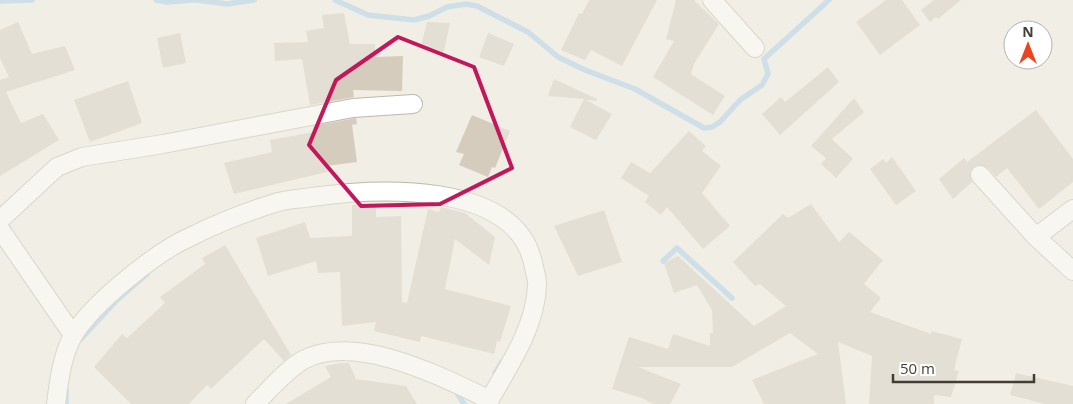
<svg xmlns="http://www.w3.org/2000/svg" width="1073" height="404" font-family="'Open Sans',sans-serif">
<style>
.lines{fill:none;stroke-linecap:round;stroke-linejoin:round}
.stream{stroke:#a4cdeb;stroke-width:5.5}
.building{fill:#d5ccbe}
.minor-casing{stroke:#bfb8ab;stroke-width:20}
.minor{stroke:#fff;stroke-width:18}
.marked{fill:none;stroke:#c2185b;stroke-width:4;stroke-linejoin:round}
</style>
<rect width="100%" height="100%" fill="#f1eee5"/>
<g class="lines">
<!-- stream -->
<path class="stream" d="M156 0 167 2 194 0
M197 0 227 4 254 0
M335 0 368 15 414 20 429 16 447 7 466 4 477 6 528 32 558 57 585 70 635 89 704 128 712 127 720 122 740 100 762 85 768 74 764 59 829 0
M0 1 32 0
M663 261 677 248 732 298
M81 339 117 300 147 274
M495 373 502 362
M66 390V404
M456 391 464 404"/>
</g>
<!-- building -->
<path class="building" d="M589 0H657L622 66 591 50 585 60 561 50 579 13 582 14Z
M676 0H694L719 24 694 64 691 74 725 96 713 115 653 77 674 41 666 39Z
M886 0H902L920 25 880 55 856 22Z
M934 0H961L938 19 936 17 930 22 921 10Z
M344 13 350 44H375V57L403 56 402 91 353 90 354 97 310 105 302 59 275 61 274 43 308 42 306 31 324 28 322 15Z
M18 22 32 54 65 46 75 70 6 92 21 123 43 114 59 140 0 176V80L9 77 0 58V30Z
M427 22 450 23 443 55 421 46Z
M180 33 186 63 163 68 157 38Z
M488 33 514 44 504 66 479 57Z
M828 67 839 82 780 135 762 114 781 97 785 102Z
M554 79 597 99V101L586 100 612 114 596 140 570 127 584 99 548 96Z
M128 81 142 123 90 142 74 100Z
M854 98 864 112 832 139 853 159 836 178 821 164 826 158 811 146Z
M1036 110 1073 159V182L1039 209 1007 168 996 177 988 168 978 165 970 171 972 182 953 199 939 179 964 158 967 162Z
M472 115 510 131 495 168 492 167 488 177 459 165 464 154 456 152Z
M356 118 357 124 352 125 357 162 326 166 327 172 234 194 224 163 272 152 270 140 314 132 313 126Z
M689 131 706 146 702 151 721 166 702 193 730 226 703 249 667 207 661 215 645 202 649 196 621 178 631 162 650 173Z
M892 157 916 191 896 205 870 169 883 159 886 163Z
M376 204V217L401 216 402 302 407 303 428 209 439 212 441 207 465 213 495 237 489 265 455 239 445 289 511 306 500 342 497 341 494 354 421 336 420 342 374 331 376 322 342 326 340 272 318 273 316 261 268 276 256 238 305 222 310 238 352 236V205Z
M811 204 839 242 849 232 883 260 864 284 881 298 870 312 931 334V331L962 339 954 370 959 371 951 397 934 395V404H869L872 356 838 342 846 404H764L752 380 818 354 790 333 732 367H638L681 384 670 404H653L642 398 612 389 629 337 668 349 673 334 710 346V333H713L712 310 697 285 674 293 664 263 678 256 754 326 786 306 760 284 755 286 733 262 783 214 788 218Z
M604 210 622 262 578 276 554 226Z
M225 245 291 355 284 361 264 339 211 389 207 385 189 404H131L94 367 122 334 127 338 165 303 160 297 205 264 202 258Z
M341 363H349L356 379 406 386 417 404H286L331 377 325 366Z
M1016 373 1073 386V404H1045L1010 395Z"/>
<g class="lines">
<!-- minor casing -->
<g class="minor-casing">
<path id="minor" d="M712 0 755 48
M980 175 1036 237 1073 271
M0 220 57 167 82 157 163 144 353 108 413 104
M0 229 73 335
M1036 237 1073 209
M56 404C59 381 62 354 74 334 93 303 156 252 190 237 216 224 246 212 275 203 286 199 300 199 312 197 376 188 515 180 533 263 534 270 538 279 537 286 535 329 508 367 487 404
M255 404C270 389 285 371 303 360 356 332 442 377 490 400"/>
</g>
<!-- minor -->
<use href="#minor" class="minor"/>
</g>
<!-- marked area -->
<path d="M0 0H1073V404H0ZM398 37 474 67 512 168 440 204 361 206 309 145 336 80Z" fill="#f1eee5" fill-opacity=".55" fill-rule="evenodd"/>
<path class="marked" d="M398 37 474 67 512 168 440 204 361 206 309 145 336 80Z"/>
<!-- north arrow -->
<g transform="translate(1028 45)"><circle r="24" fill="#ffffff" stroke="#b4b2ae"/>
<path d="M0-4L9 19L0 12L-9 19Z" fill="#ec4321"/>
<text y="-8" font-size="14" font-weight="bold" text-anchor="middle" fill="#433e35">N</text>
</g>
<!-- scale -->
<path d="M893 374v8h141v-8" fill="none" stroke="#433e35" stroke-width="2.5"/>
<text x="900" y="374" font-size="15" fill="#433e35" stroke="#ffffff" stroke-width="4" paint-order="stroke">50 m</text>
</svg>
